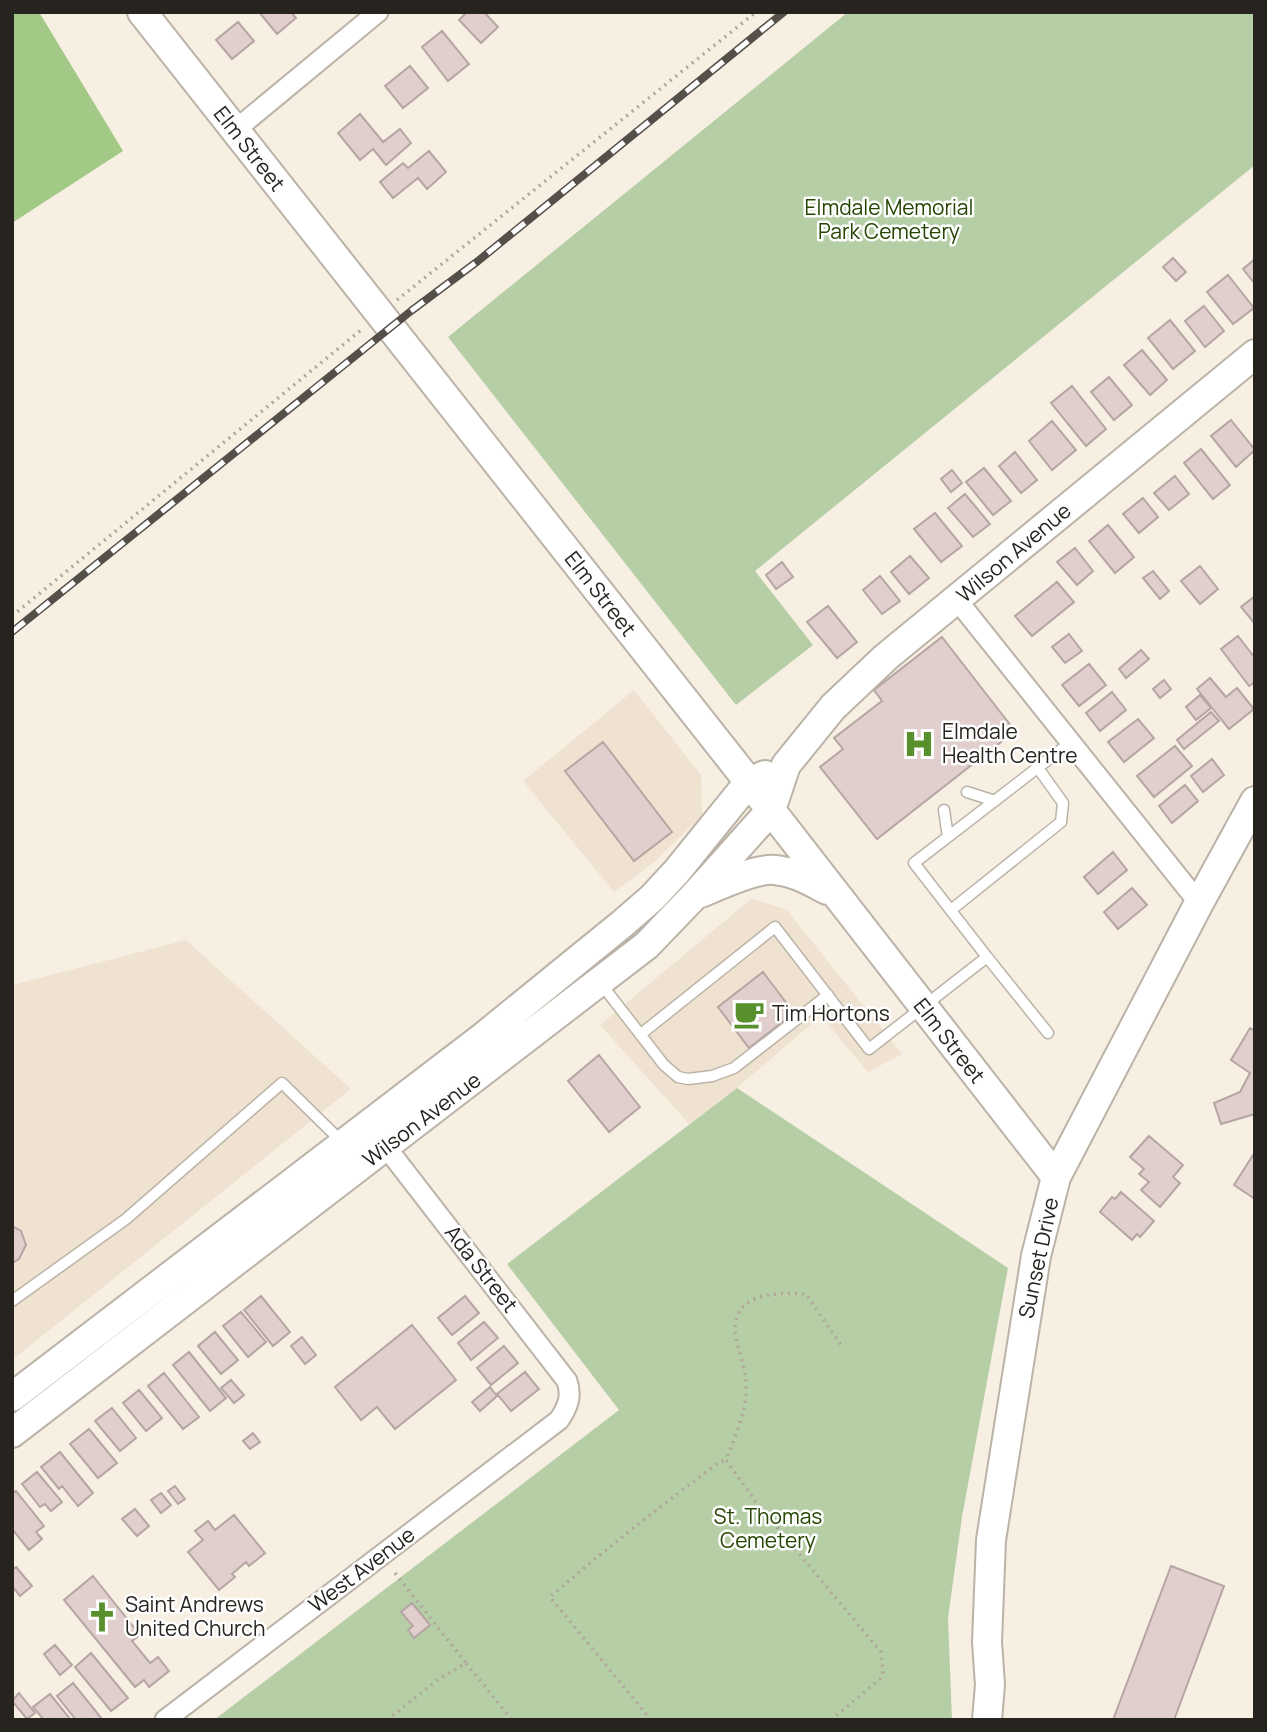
<svg xmlns="http://www.w3.org/2000/svg" width="1267" height="1732" font-family="Manrope,sans-serif">
<style>
.built{fill:#f0e2d0}
.green{fill:#b6cea6}
.forest{fill:#a3c987}
.building{fill:#e0cfcd;stroke:#b5a5a3;stroke-width:2}
.lines{fill:none;stroke-linecap:round;stroke-linejoin:round}
.lane-casing{stroke:#bbb3a7;stroke-width:13}
.street-casing{stroke:#bbb3a7;stroke-width:23}
.secondary-casing{stroke:#bbb3a7;stroke-width:32}
.path{stroke:#aea69d;stroke-width:3.5;stroke-dasharray:2 5;stroke-linecap:butt}
.lane{stroke:#fff;stroke-width:10}
.street{stroke:#fff;stroke-width:19}
.secondary{stroke:#fff;stroke-width:28}
.rail-casing{stroke:#544f49;stroke-width:8}
.rail{stroke:#fefefe;stroke-width:5;stroke-dasharray:16;stroke-linecap:butt}
.labels{text-anchor:middle;stroke-width:5;stroke-linejoin:round;paint-order:stroke}
.street-label{font-size:21px;fill:#27231f;stroke:#fefefe}
.park-label{font-size:21px;fill:#254600;stroke:#fefefe}
.poi-label{font-size:21px;fill:#27231f;stroke:#fefefe;text-anchor:start}
</style>
<rect width="100%" height="100%" fill="#f8efe3"/>
<!-- built -->
<path class="built" d="M634 690 701 775 702 816 653 863 614 892 523 781Z
M751 899 786 909 902 1054 868 1072 821 1016 737 1088 689 1124 600 1025Z
M186 940 351 1089 12 1360V985Z"/>
<!-- green -->
<path class="green" d="M848 12H1255V165L755 571 813 645 736 705 448 337Z
M737 1088 1008 1268 962 1517 948 1618 952 1720H214L619 1410 507 1264Z"/>
<!-- forest -->
<path class="forest" d="M12 12H39L123 151 12 223Z"/>
<!-- building -->
<path class="building" d="M259 12H291L296 18 277 34Z
M467 12H484L498 27 481 43 459 20Z
M238 22 254 41 232 59 216 40Z
M442 31 469 64 448 81 422 47Z
M410 66 428 88 403 108 385 86Z
M360 114 383 142 400 129 411 143 386 165 373 149 360 160 338 133Z
M429 151 446 172 427 189 418 178 393 198 380 182 403 163 408 168Z
M1173 258 1186 272 1176 281 1163 267Z
M1255 259V284L1243 269Z
M1228 275 1254 308 1233 324 1207 292Z
M1204 306 1224 331 1205 347 1185 321Z
M1170 320 1195 351 1173 369 1148 338Z
M1142 350 1167 380 1150 395 1124 365Z
M1109 377 1132 405 1114 420 1091 392Z
M1072 386 1106 429 1086 446 1051 403Z
M1231 420 1255 450 1236 467 1211 436Z
M1052 421 1076 450 1052 470 1029 441Z
M1201 449 1230 485 1213 499 1184 463Z
M1015 452 1037 480 1021 493 999 466Z
M984 468 1011 501 993 515 966 482Z
M952 470 962 483 951 492 941 479Z
M1175 476 1189 494 1169 510 1154 493Z
M965 494 990 524 973 537 948 508Z
M1143 498 1158 517 1139 533 1123 514Z
M935 513 962 546 941 562 914 529Z
M1108 525 1134 557 1115 573 1089 541Z
M1075 548 1093 571 1077 585 1057 562Z
M910 556 929 578 909 594 891 572Z
M782 562 793 577 776 589 766 575Z
M1200 566 1218 589 1200 604 1181 581Z
M1153 571 1169 591 1160 599 1143 578Z
M880 576 900 601 882 614 863 590Z
M1057 582 1074 602 1032 636 1015 616Z
M1255 596V624L1241 607Z
M828 606 857 642 837 658 807 622Z
M1069 634 1082 651 1065 663 1052 647Z
M1238 636 1255 658V682L1249 686 1221 649Z
M942 637 1015 731 877 839 820 767 843 749 834 738 882 701 874 690Z
M1141 650 1149 659 1126 678 1119 669Z
M1089 664 1106 685 1079 706 1062 685Z
M1210 678 1226 697 1237 688 1254 709 1229 729 1197 689Z
M1164 680 1171 689 1160 698 1153 689Z
M1112 692 1126 710 1100 731 1086 713Z
M1200 695 1211 708 1196 720 1186 707Z
M1211 712 1219 721 1184 749 1177 740Z
M1138 719 1154 738 1124 762 1108 742Z
M603 742 672 832 634 861 565 771Z
M1175 746 1192 766 1154 797 1137 776Z
M1212 759 1224 775 1203 792 1191 776Z
M1185 785 1198 801 1172 823 1159 806Z
M1113 852 1127 870 1098 894 1084 877Z
M1132 888 1147 905 1118 929 1104 912Z
M763 972 794 1013 749 1048 718 1007Z
M1250 1028 1255 1031V1114L1221 1124 1214 1103 1240 1092 1250 1073 1231 1060Z
M599 1055 640 1107 609 1132 568 1081Z
M1149 1136 1183 1165 1173 1177 1180 1183 1160 1207 1141 1190 1149 1182 1139 1174 1144 1169 1130 1157Z
M1255 1152V1199L1234 1185Z
M1121 1192 1154 1221 1140 1237 1137 1234 1132 1240 1100 1212 1112 1197 1115 1199Z
M12 1226 21 1231 26 1245 19 1259 12 1263Z
M261 1296 290 1332 273 1346 244 1310Z
M465 1296 479 1313 452 1335 438 1318Z
M241 1312 266 1342 248 1357 223 1326Z
M484 1322 498 1338 471 1360 458 1343Z
M412 1325 456 1380 395 1429 377 1407 361 1420 335 1387Z
M215 1332 238 1360 221 1374 198 1346Z
M302 1337 316 1355 305 1364 291 1346Z
M504 1346 518 1363 491 1385 477 1368Z
M189 1352 226 1398 210 1411 173 1365Z
M525 1372 539 1389 511 1411 497 1394Z
M164 1373 199 1417 183 1429 148 1386Z
M231 1380 244 1395 234 1403 221 1388Z
M490 1387 497 1396 480 1411 472 1402Z
M139 1390 162 1418 146 1431 123 1403Z
M112 1408 136 1438 120 1451 95 1421Z
M89 1429 117 1463 98 1478 70 1444Z
M253 1433 260 1442 250 1449 243 1441Z
M60 1452 93 1493 78 1506 62 1486 59 1489 41 1467Z
M37 1472 62 1502 51 1511 45 1504 40 1507 22 1484Z
M175 1486 185 1499 178 1504 168 1491Z
M16 1491 44 1526 36 1532 42 1539 29 1550 12 1529V1494Z
M161 1493 171 1505 161 1513 151 1500Z
M135 1509 149 1526 137 1536 122 1519Z
M234 1515 265 1553 249 1566 246 1562 232 1574 235 1577 219 1590 188 1552 203 1540 195 1531 208 1521 215 1530Z
M1171 1566 1224 1586 1174 1720H1113Z
M16 1567 32 1586 20 1596 12 1586V1570Z
M93 1576 140 1635 132 1641 150 1663 158 1657 169 1671 149 1687 144 1680 135 1687 64 1600Z
M412 1603 430 1625 414 1638 408 1630 413 1626 401 1612Z
M55 1645 72 1665 60 1675 44 1654Z
M91 1653 128 1698 111 1711 75 1667Z
M73 1683 102 1719 101 1720H76L57 1696Z
M19 1693 35 1713 27 1719 12 1701Z
M50 1694 71 1720H44L33 1707Z"/>
<g class="lines">
<!-- lane casing -->
<g class="lane-casing">
<path id="lane" d="M967 792 995 801
M944 810 948 837
M951 910 1061 822 1063 803 1038 768
M987 957 1048 1033
M602 985 664 1065 678 1077 688 1079 712 1076 734 1068 828 995
M641 1034 775 927 869 1049 987 957 914 863 1071 742
M12 1301 126 1219 282 1083 341 1141"/>
</g>
<!-- street casing -->
<g class="street-casing">
<path id="street" d="M234 131 378 12
M957 600 1199 903
M165 1720 559 1420C568 1407 572 1396 567 1381L379 1138"/>
</g>
<!-- secondary casing -->
<g class="secondary-casing">
<path id="secondary" d="M142 12 749 782 1056 1177
M701 893C719 885 757 868 775 870 795 872 810 881 827 890
M12 1397 483 1037 622 924 652 898 677 871 749 782 765 775
M12 1433 647 945 695 895 771 810 786 765 833 707 886 657 1255 354
M987 1720 990 1685 987 1642 991 1540 1036 1256 1056 1177 1199 903 1255 801"/>
</g>
<!-- path -->
<path class="path" d="M397 300 756 12
M12 616 361 330
M395 1573 466 1663
M387 1720 439 1679 466 1663 512 1720
M651 1720 550 1597C604 1550 661 1506 718 1463L726 1460
M831 1720 880 1679 883 1672 881 1652 756 1502 726 1460C734 1438 746 1414 746 1391 747 1370 740 1357 736 1338 728 1293 775 1292 806 1294L841 1345"/>
<!-- lane -->
<use href="#lane" class="lane"/>
<!-- street -->
<use href="#street" class="street"/>
<!-- secondary -->
<use href="#secondary" class="secondary"/>
<!-- rail casing -->
<g class="rail-casing">
<path id="rail" d="M12 632 411 311 478 261 784 12"/>
</g>
<!-- rail -->
<use href="#rail" class="rail"/>
</g>
<!-- icons -->
<defs>
<g id="hospital-bare" transform="scale(2.415)"><path d="M-5-5h3v3.5h4V-5h3V5h-3V1.5h-4V5h-3Z" fill="#58902d" stroke="#fefefe" stroke-width="2.5" paint-order="stroke"/></g>
<g id="cafe-bare" transform="scale(2.415)"><path d="M-5.5-4.5H6V0H3Q3 3.5 0 3.5H-2.5Q-5.5 3.5-5.5 0ZM3-3.2v2h1.7v-2ZM-6 4.5H4V6H-6Z" fill="#58902d" stroke="#fefefe" stroke-width="2.5" paint-order="stroke"/></g>
<g id="church-bare" transform="scale(2.415)"><path d="M-1.2-6h2.4v3.5h3.3v2.4h-3.3V6h-2.4V-.1h-3.3v-2.4h3.3Z" fill="#58902d" stroke="#fefefe" stroke-width="2.5" paint-order="stroke"/></g>
</defs>
<g fill-rule="evenodd">
<use href="#hospital-bare" x="919" y="744"/>
<use href="#cafe-bare" x="749" y="1014"/>
<use href="#church-bare" x="102" y="1617"/>
</g>
<g class="labels">
<!-- street labels -->
<g class="street-label">
<text transform="translate(249 149) rotate(52)" y="7">Elm Street</text>
<text transform="translate(1014 553) rotate(-40)" y="7">Wilson Avenue</text>
<text transform="translate(600 594) rotate(52)" y="7">Elm Street</text>
<text transform="translate(949 1041) rotate(52)" y="7">Elm Street</text>
<text transform="translate(422 1120) rotate(-37)" y="7">Wilson Avenue</text>
<text transform="translate(1039 1258) rotate(-78)" y="7">Sunset Drive</text>
<text transform="translate(481 1269) rotate(52)" y="7">Ada Street</text>
<text transform="translate(362 1570) rotate(-37)" y="7">West Avenue</text>
</g>
<!-- park labels -->
<g class="park-label">
<text x="889" y="215">Elmdale Memorial<tspan x="889" dy="24">Park Cemetery</tspan></text>
<text x="768" y="1524">St. Thomas<tspan x="768" dy="24">Cemetery</tspan></text>
</g>
<!-- poi labels -->
<g class="poi-label">
<text x="942" y="739">Elmdale<tspan x="942" dy="24">Health Centre</tspan></text>
<text x="772" y="1021">Tim Hortons</text>
<text x="125" y="1612">Saint Andrews<tspan x="125" dy="24">United Church</tspan></text>
</g>
</g>
<!-- border -->
<rect width="1267" height="1732" fill="none" stroke="#27231f" stroke-width="28"/>
</svg>
